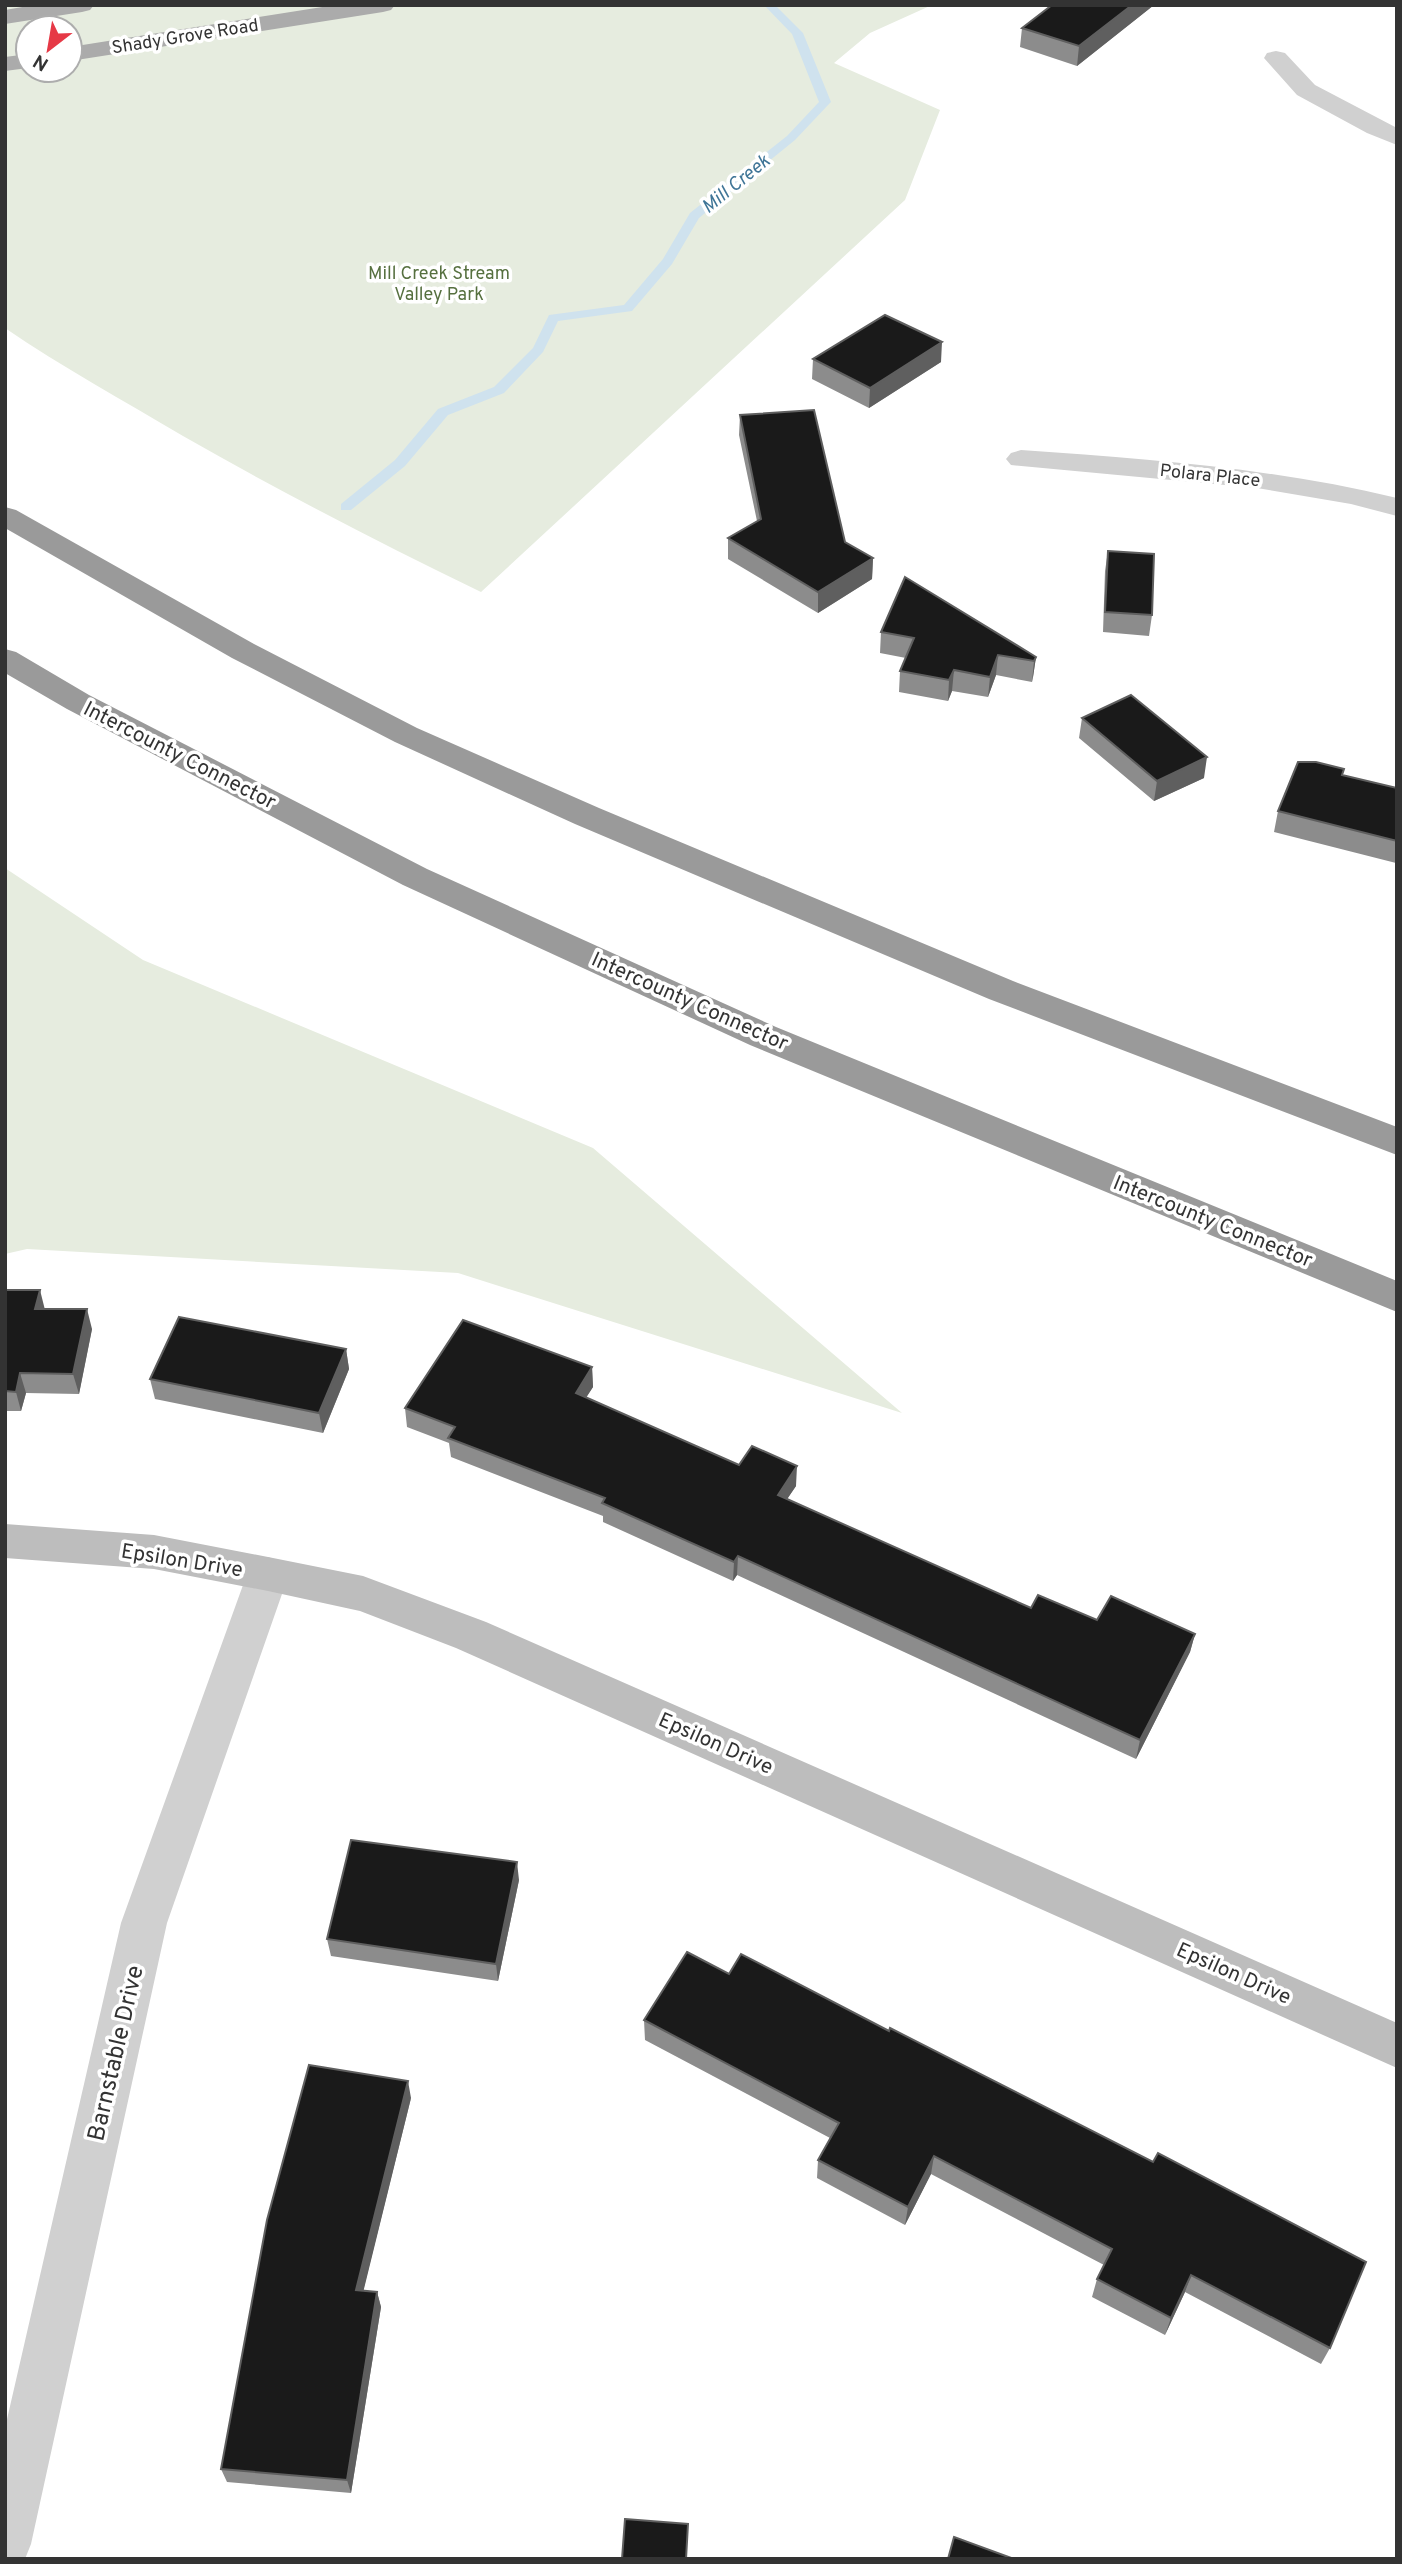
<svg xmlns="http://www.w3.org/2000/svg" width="1402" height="2564" font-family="Overpass,sans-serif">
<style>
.green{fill:#e6ecdf;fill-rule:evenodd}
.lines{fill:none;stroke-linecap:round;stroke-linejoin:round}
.stream{fill:#cfe2ee;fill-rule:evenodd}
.street{fill:#d0d0d0;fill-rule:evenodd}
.secondary{fill:#bdbdbd;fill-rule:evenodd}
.primary{fill:#ababab;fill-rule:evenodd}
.highway{fill:#9a9a9a;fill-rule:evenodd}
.wall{fill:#8c8c8c}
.shaded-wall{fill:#5f5f5f}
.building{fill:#1a1a1a;stroke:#5f5f5f;stroke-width:2}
.labels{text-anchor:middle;stroke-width:7;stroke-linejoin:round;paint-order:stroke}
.far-street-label{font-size:18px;fill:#333;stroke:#fff}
.far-park-label{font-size:18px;fill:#56703f;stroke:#fff}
.far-water-label{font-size:19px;font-style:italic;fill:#3f7597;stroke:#fff}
.street-label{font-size:21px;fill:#333;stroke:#fff}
.near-street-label{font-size:24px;fill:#333;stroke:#fff}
</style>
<rect width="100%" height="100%" fill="#fff"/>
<!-- green -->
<path class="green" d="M5 5H932L870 33 834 63 940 110 905 200 481 592C380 543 281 492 183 436 124 401 62 367 5 328ZM28 28H70V70H28Z
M5 868 143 960 593 1148 902 1413 458 1273 27 1249 5 1254Z"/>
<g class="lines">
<!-- stream -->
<path class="stream" d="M764 5H775L803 33 831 102 829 104 795 140 699 218 672 264 632 311 558 321 543 352 504 393 448 415 405 466 351 510H341V504L395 460 438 409 494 387 533 348 549 315 624 305 663 259 690 213 787 136 819 102 792 34Z"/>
<!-- street -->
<path class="street" d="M1276 51 1285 53 1315 85 1397 128V145L1367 133 1297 95 1264 58 1267 53Z
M1021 450C1148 459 1273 468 1397 498V516L1351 504 1257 488 1011 465 1006 459 1011 453Z
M268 1557 283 1562 289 1574 167 1923 31 2544 25 2559H5V2428L121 1923 247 1574 253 1562Z"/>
<!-- secondary -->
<path class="secondary" d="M5 1524 154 1535 268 1557 363 1576 486 1622 1397 2023V2068L456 1648 360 1611 268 1591 154 1569 5 1558Z"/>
<!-- primary -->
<path class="primary" d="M34 5H94L90 10 82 12 5 24V10Z
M335 5H395L391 10 383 12 70 61V47Z
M28 54V68L5 71V57Z"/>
<!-- highway -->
<path class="highway" d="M5 507 16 510 254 644 417 728 599 808 1013 981 1397 1127V1155L989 999 575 824 395 742 232 658 5 528Z
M5 649 16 652 89 695 427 869 776 1027 1397 1281V1312L750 1045 403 885 67 709 5 673Z"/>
</g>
<!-- wall -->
<path class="wall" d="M1154 5 1077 66 1020 47 1022 28Z
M813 359 941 362 869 408 812 379Z
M740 415 845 542 873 558 872 579 818 613 728 559V538L757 521 739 435Z
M1108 551 1152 615 1149 636 1103 632 1105 571Z
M881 632 1036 657 1033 677 1032 682 996 675 988 697 952 691 948 701 899 692 900 671 906 658 880 653Z
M1082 718 1204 778 1154 801 1079 738Z
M1343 775 1397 788V860L1396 863 1274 832 1278 811Z
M5 1290 45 1309 92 1329 79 1394 26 1393 21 1411H5Z
M346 1349 349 1369 323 1433 155 1399 150 1379Z
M592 1367 593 1387 586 1397 739 1465 796 1486 787 1499 1031 1608 1097 1620 1195 1634 1190 1652 1136 1759 737 1575 733 1581 603 1522V1516L451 1457 449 1443 407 1427 405 1408Z
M519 1880 498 1981 331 1956 327 1939Z
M687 1952 1330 2348 1321 2364 1185 2292 1165 2335 1092 2297 1097 2279 1104 2265 931 2174 905 2225 817 2178 818 2160 830 2138 645 2040 644 2020Z
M411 2098 363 2291 377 2292 381 2307 351 2493 227 2482 221 2469Z"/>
<!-- shaded-wall -->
<path class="shaded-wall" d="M1132 5H1154L1077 66 1079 46Z
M942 342 941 362 869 408 870 388Z
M873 558 872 579 818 613V592Z
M998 655 996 675 988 697 990 677Z
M1036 657 1033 677 1032 682 1034 661Z
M954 670 952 691 948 701 949 680Z
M1207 757 1204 778 1154 801 1157 781Z
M40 1290 45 1310 35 1309Z
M87 1309 92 1329 79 1394 73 1374Z
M346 1349 349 1369 323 1433 319 1413Z
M592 1367 593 1387 577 1412 576 1393Z
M20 1373 26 1393 21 1411 16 1392Z
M797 1466 796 1486 777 1514 778 1495Z
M738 1556 737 1575 733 1581 734 1562Z
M1195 1634 1190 1652 1136 1759 1140 1740Z
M517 1862 519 1880 498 1981 496 1964Z
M408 2081 411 2098 360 2305 356 2290Z
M934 2156 931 2174 905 2225 908 2207Z
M1191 2275 1185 2292 1165 2335 1171 2318Z
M377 2292 381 2307 351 2493 347 2480Z"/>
<!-- building -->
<path class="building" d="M1052 5H1132L1079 46 1022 28Z
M885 315 942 342 870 388 813 359Z
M814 410 845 542 873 558 818 592 728 538 761 519 740 415Z
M1108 551 1154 554 1152 615 1105 612Z
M905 577 1036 657 1034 661 998 655 990 677 954 670 949 680 900 671 914 638 881 632Z
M1131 695 1207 757 1157 781 1082 718Z
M1298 762H1316L1344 769 1342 775 1397 788V841L1278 811Z
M5 1290H40L35 1309H87L73 1374 20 1373 16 1392 5 1391Z
M179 1317 346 1349 319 1413 150 1379Z
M463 1320 592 1367 576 1393 739 1465 752 1446 797 1466 778 1495 1031 1608 1038 1595 1097 1620 1111 1596 1195 1634 1140 1740 738 1556 734 1562 602 1503 605 1498 448 1438 455 1427 405 1408Z
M351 1840 517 1862 496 1964 327 1939Z
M687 1952 729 1974 741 1954 889 2031 890 2028 1153 2162 1158 2153 1366 2262 1330 2348 1191 2275 1171 2318 1097 2279 1112 2249 934 2156 908 2207 818 2160 839 2123 644 2020Z
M309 2065 408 2081 356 2290 377 2292 347 2480 221 2469 267 2220Z
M625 2519 688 2524 686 2559H622Z
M954 2537 1014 2559H948Z"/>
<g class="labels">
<!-- far-street labels -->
<g class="far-street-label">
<text transform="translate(185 36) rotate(-9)" y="6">Shady Grove Road</text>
<text transform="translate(1210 475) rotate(6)" y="6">Polara Place</text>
</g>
<!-- far-park labels -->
<g class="far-park-label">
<text x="439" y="279">Mill Creek Stream<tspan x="439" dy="21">Valley Park</tspan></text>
</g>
<!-- far-water labels -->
<g class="far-water-label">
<text transform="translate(735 183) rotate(-39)" y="7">Mill Creek</text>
</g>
<!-- street labels -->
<g class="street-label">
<text transform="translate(180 755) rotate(27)" y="7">Intercounty Connector</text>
<text transform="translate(690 1001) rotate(24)" y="7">Intercounty Connector</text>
<text transform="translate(1213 1221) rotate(22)" y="7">Intercounty Connector</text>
<text transform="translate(182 1560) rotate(9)" y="7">Epsilon Drive</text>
<text transform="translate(716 1743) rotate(24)" y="7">Epsilon Drive</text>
<text transform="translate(1234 1973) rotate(24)" y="7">Epsilon Drive</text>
</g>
<!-- near-street labels -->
<g class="near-street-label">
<text transform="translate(115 2053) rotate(-77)" y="8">Barnstable Drive</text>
</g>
</g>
<!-- border -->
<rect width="1402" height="2564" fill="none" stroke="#333333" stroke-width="14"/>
<!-- north arrow -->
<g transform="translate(49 49) rotate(211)"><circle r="33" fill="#ffffff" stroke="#adadad" stroke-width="2"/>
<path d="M0-5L12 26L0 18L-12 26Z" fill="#e63946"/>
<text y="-10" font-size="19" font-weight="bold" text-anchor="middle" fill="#333333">N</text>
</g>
</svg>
